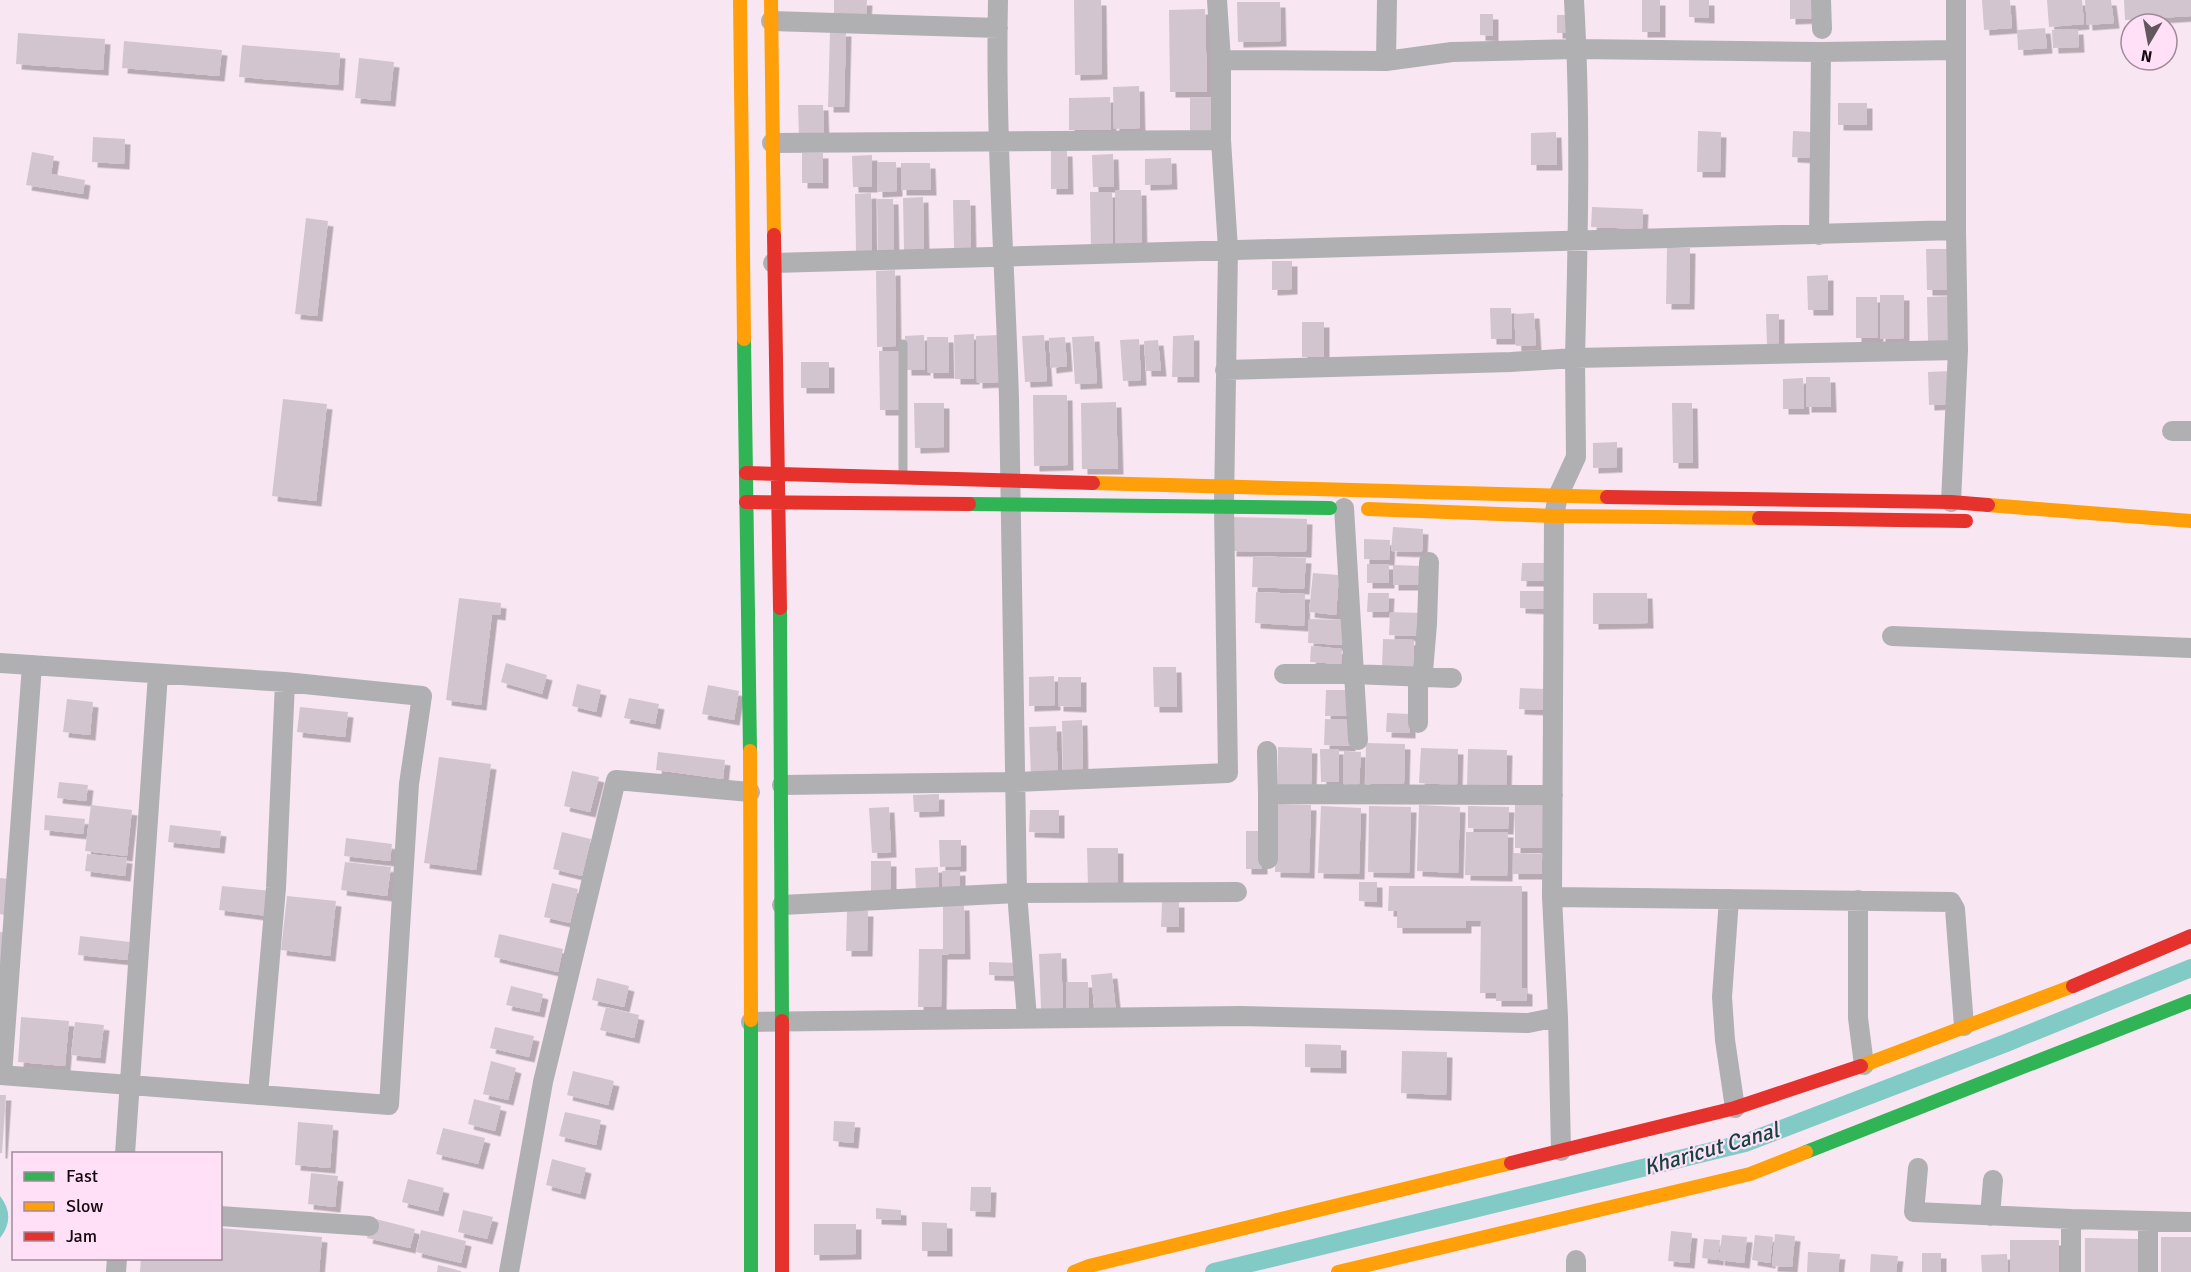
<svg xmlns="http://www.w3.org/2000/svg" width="2191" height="1272" font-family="Signika,sans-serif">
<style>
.water{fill:#82cac6}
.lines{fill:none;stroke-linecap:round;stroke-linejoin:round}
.canal{stroke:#82cac6;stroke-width:18}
.building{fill:#d3c5cf;filter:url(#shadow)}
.lane{stroke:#b0b0b2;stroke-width:9}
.street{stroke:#b0b0b2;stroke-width:20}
.fast{stroke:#30b455;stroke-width:14}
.slow{stroke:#ff9f0a;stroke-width:14}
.jam{stroke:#e5322d;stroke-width:14}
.labels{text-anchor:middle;stroke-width:4.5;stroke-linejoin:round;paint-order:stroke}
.water-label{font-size:22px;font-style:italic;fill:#134440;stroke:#ffe0f6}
</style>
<defs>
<filter id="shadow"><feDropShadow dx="5.5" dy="5.5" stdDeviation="0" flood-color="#0004"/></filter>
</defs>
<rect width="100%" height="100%" fill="#f8e7f3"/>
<!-- water -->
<path class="water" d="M0 1196C11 1210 11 1224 0 1238Z"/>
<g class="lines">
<!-- canal -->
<path class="canal" d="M1214 1272 1745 1143 2006 1043 2191 968"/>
</g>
<!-- building -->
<path class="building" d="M834 0H867L866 15 834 14Z
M1074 0H1101L1102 74 1075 75Z
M1642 0H1660V32H1642Z
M1689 0H1709V18L1689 17Z
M1790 0H1818V18L1790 19Z
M1982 0H2010L2012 28 1984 30Z
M2047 0H2082L2084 24 2049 27Z
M2085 0H2111L2114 23 2087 25Z
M2124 0H2191V16L2125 20Z
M1237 2H1280L1281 41 1238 42Z
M1205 9 1207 92H1170L1169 10Z
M1480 14H1493V36L1480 35Z
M1557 15H1572V33H1557Z
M2045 28 2047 48 2018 50 2017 30Z
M2078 29 2079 47 2053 48 2052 30Z
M830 31H846L844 107H828Z
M18 33 105 39 103 70 16 64Z
M124 41 222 50 219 76 122 68Z
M242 45 340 53 338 85 239 77Z
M359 58 394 62 390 101 355 98Z
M1139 86 1140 128 1114 129 1113 87Z
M1110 97 1111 130H1069V98Z
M1190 98H1211L1212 131 1190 132Z
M1838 103H1867V125H1838Z
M798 105H823L824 138H799Z
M1698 131 1721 132 1720 172H1697Z
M1793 131 1812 132V158L1792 157Z
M1556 132 1557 165H1531V133Z
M93 137 125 139 124 164 92 162Z
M1051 151H1067L1068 189H1051Z
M32 152 54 156 51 174 85 180 83 194 26 185Z
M802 153H823V183H802Z
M1113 154 1114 187H1093L1092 155Z
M872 155V187H853L852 156Z
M1171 158 1172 184 1145 185V159Z
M877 162H896L897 191 877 192Z
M901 163H930L931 190H901Z
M1115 190H1141L1142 251H1116Z
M1090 192H1112L1113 250H1091Z
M871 193 872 251 856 252 855 194Z
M923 197 924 250 904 251 903 198Z
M877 199H893L894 252H878Z
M953 200H970L971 249H954Z
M1592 207 1643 209 1642 229 1591 227Z
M306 218 328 221 317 316 295 314Z
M1667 248H1690L1689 304H1666Z
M1926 249H1952L1953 290H1927Z
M1272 261H1292V289L1272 290Z
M895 270 896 346 877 347 876 271Z
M1828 275V310H1808L1807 276Z
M1880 295H1904V338L1880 339Z
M1954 296 1955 340 1928 341 1927 297Z
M1856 297H1877L1878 338H1856Z
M1490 308H1511L1512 339H1491Z
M1534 313 1536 345 1516 346 1514 314Z
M1766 314H1779V346L1767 347Z
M1302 322H1324V357H1302Z
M974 334V379H955L954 335Z
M924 335 925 370H906L905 336Z
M999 335V382L977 383 976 336Z
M1044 335 1047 381 1025 382 1022 336Z
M1194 335V377H1172L1173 336Z
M1094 336 1097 383 1075 384 1072 337Z
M927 337H948L949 373H928Z
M1065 337 1067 366 1051 368 1049 338Z
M1139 339 1141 380 1123 381 1120 340Z
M1158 340 1161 371H1146L1144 341Z
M879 351H899V410H880Z
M801 362H829V388H801Z
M1951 371V404L1929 405 1928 372Z
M1806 377H1830L1831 407H1806Z
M1803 378 1804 409H1783V379Z
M1033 395H1067L1068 465 1034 466Z
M283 399 327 404 316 501 272 496Z
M1116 402 1118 469H1082L1081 403Z
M914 403H944V447L915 448Z
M1672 403H1692L1693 463H1673Z
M1617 442V467L1593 468V443Z
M1232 517 1307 519 1306 552 1231 551Z
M1393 527 1423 529 1422 552 1391 551Z
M1364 539 1390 540 1389 560 1364 559Z
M1253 556 1306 558 1304 589 1252 587Z
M1522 563H1545V581H1521Z
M1367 564H1389V583H1367Z
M1393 565 1423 566V585H1393Z
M1313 573 1339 575 1336 615 1309 612Z
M1520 591H1547V609L1520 608Z
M1256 592 1305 594 1304 626 1255 623Z
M1368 593H1389L1388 612H1367Z
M1593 593H1647L1648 623 1593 624Z
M459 598 501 603 500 615 492 614 481 705 446 700Z
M1390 612 1421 613 1420 636 1389 635Z
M1309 619 1343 620 1342 645 1308 643Z
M1383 639 1414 640 1413 669 1382 668Z
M1311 646 1342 649 1341 664 1310 662Z
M506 663 547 675 542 694 501 682Z
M1153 667H1176L1177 707H1154Z
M1054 676 1055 705 1029 706V677Z
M1058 677H1081V707L1058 706Z
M577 684 601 690 596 712 572 706Z
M708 685 739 691 734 720 702 714Z
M1520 688 1544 689V710L1519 709Z
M1326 690H1351L1350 716H1325Z
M629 698 659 704 655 724 624 718Z
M67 699 93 702 90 735 63 732Z
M300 707 348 712 345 737 297 732Z
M1387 713 1410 714V733L1386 732Z
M1325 719 1351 720 1350 746 1324 745Z
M1082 720 1083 773H1063L1062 721Z
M1056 726 1058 776 1031 777 1029 727Z
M1366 743 1405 744 1404 784H1365Z
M1278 747 1312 748 1311 787 1278 786Z
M1421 748 1458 749 1457 785 1419 783Z
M1320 749H1339V782H1321Z
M1468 749 1507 750 1506 788 1467 787Z
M1344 751 1361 752 1359 785 1343 784Z
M658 752 725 760 723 779 656 770Z
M439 757 491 764 476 870 424 863Z
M572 771 599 777 590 812 564 806Z
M59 782 88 785 86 801 57 798Z
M939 794V811L914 812 913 795Z
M1515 801H1544V848H1515Z
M1277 804 1311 805 1309 873 1275 872Z
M91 805 132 810 127 856 85 851Z
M1419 805 1460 807 1458 873 1417 871Z
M1321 806 1361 808 1359 874 1318 873Z
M1369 806 1411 807 1409 873 1368 872Z
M1468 806 1509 807 1508 829 1468 828Z
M889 807 891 852 872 853 869 808Z
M1030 810H1059V833L1029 832Z
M45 815 85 819 83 834 44 830Z
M170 825 221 831 219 848 168 842Z
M1246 831H1262V869H1246Z
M562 832 591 839 582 876 553 869Z
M1466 832H1508L1507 876 1465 875Z
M346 838 392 844 390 861 344 856Z
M939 840H961V866L940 867Z
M1087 848H1118V888H1088Z
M1513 853 1542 854V874H1513Z
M87 854 127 858 125 876 85 871Z
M871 861H891V893H871Z
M345 862 391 867 387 896 341 890Z
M938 867 939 892 916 893 915 868Z
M960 870V892H943L942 871Z
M0 878 9 879 4 915 0 914Z
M1359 882H1377V902L1359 901Z
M552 883 578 889 570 923 544 917Z
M222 886 271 891 268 916 219 910Z
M1389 886H1522V988L1527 989V1001H1496V993H1480L1481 921H1466V928H1397V911H1388Z
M287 896 336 901 330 956 281 950Z
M1162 902H1179V927H1161Z
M943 905H964L965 954H942L941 1007H918L919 949H943Z
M847 911H868L867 951H846Z
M0 932 6 933 1 969H0Z
M499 934 563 949 558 972 494 957Z
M80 936 130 942 127 960 78 955Z
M1061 953 1063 1008 1041 1009 1039 954Z
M989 962 1020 963V976L989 975Z
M1112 973 1116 1012 1095 1014 1091 975Z
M597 978 629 986 624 1007 592 1000Z
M1066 982H1088L1089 1016H1067Z
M511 986 543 994 539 1012 506 1005Z
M606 1007 639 1015 634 1038 600 1030Z
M21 1017 69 1021 65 1066 18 1062Z
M75 1022 104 1025 100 1058 71 1055Z
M495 1027 534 1036 529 1057 490 1048Z
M1305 1044 1341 1045V1068L1305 1067Z
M1402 1051 1447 1052 1446 1095 1401 1093Z
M491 1061 516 1068 508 1100 483 1094Z
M573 1071 614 1081 608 1105 567 1095Z
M0 1095H6L2 1153H0Z
M474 1099 501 1106 495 1131 468 1124Z
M565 1112 601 1120 596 1145 559 1136Z
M834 1121 855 1122 853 1143 833 1141Z
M298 1122 333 1125 330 1168 295 1165Z
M443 1128 485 1138 478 1164 436 1154Z
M552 1159 586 1168 580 1194 546 1185Z
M311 1173 338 1176 335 1207 308 1204Z
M408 1179 444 1188 438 1211 402 1202Z
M971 1187H991L990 1212 970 1211Z
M876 1208 901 1210V1220L876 1219Z
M463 1210 493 1217 487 1239 458 1232Z
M372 1218 415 1229 410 1248 367 1238Z
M922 1222 947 1223V1251H922Z
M814 1224H856V1254L814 1255Z
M220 1228 322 1237 319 1272H140L141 1258H220Z
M421 1230 466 1241 461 1263 416 1252Z
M1671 1231 1692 1233 1689 1263 1668 1261Z
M1775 1234 1795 1236 1792 1267 1772 1266Z
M1722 1235 1747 1237 1744 1263 1719 1260Z
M1755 1235 1773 1237 1770 1263 1752 1260Z
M2161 1237H2191V1272H2161Z
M2085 1238 2139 1239 2138 1272H2085Z
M1704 1239 1720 1240 1718 1260 1702 1258Z
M2010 1240H2059V1272H2010Z
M1808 1252 1840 1254 1838 1272H1807Z
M1922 1253H1941V1272H1922Z
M1871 1254 1898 1256 1896 1272H1870Z
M2007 1254 2008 1272H1982L1981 1255Z
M438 1265 461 1271V1272H437Z"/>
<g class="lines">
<!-- lane -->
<path class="lane" d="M903 344V476"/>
<!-- street -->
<path class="street" d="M998 0C995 133 1005 266 1009 399 1013 563 1013 728 1017 893L1237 892
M1821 0 1822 29
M1956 0V230
M771 21 998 28
M1221 60 1386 61 1452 52 1577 49 1821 52 1956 50
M1386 61 1387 0
M772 143 1221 140
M1819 235 1821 52
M773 263 1956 230 1958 350 1951 502
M1225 370 1511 362 1575 358C1578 239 1581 119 1574 0
M2172 431H2191
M1344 508 1358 740
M1892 636 2191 648
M0 663 285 682 422 696 409 784 389 1105 0 1075
M1284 674H1353L1452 678
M1418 723V686L1423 672 1427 624 1429 562
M1267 751 1268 794 1553 795
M782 785 1014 782 1228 773 1224 506 1228 249 1221 140V60L1217 0
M1268 859V794
M1552 897 1951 902 1955 909 1964 1026
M1729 899 1722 997 1725 1040 1735 1108
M1858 900V1018L1864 1065
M782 905 1017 893 1027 1018
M751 1022 1240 1016 1528 1023 1558 1017
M2 1075 32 665
M258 1095 276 888 285 682
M1561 1151 1558 1017 1552 897 1554 516 1558 496 1576 457 1575 358 1958 350
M125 1154 158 674
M1918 1168 1914 1212 2071 1219
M220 1216 369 1226
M1990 1216 1993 1180
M1576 1260V1272
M116 1272 117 1258
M509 1272 543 1082 616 780 750 792
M2071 1272V1219L2191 1222
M2148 1272V1221"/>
<!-- fast -->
<path class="fast" d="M744 339 750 751
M969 504 1330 508
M780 608 782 1021
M751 1020V1272
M1806 1152 2191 1001"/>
<!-- slow -->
<path class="slow" d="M740 0 744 339
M771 0 774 235
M1093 483 1607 497
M1988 505 2191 521
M1368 509 1554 516 1759 518
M750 751 751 1020
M1861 1066 2073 986
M1074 1272 1089 1266 1511 1163
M1338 1272 1750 1174 1806 1152"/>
<!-- jam -->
<path class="jam" d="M774 235 780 608
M746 473 1093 483
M1607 497 1951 502 1988 505
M746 502 969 504
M1759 518 1966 521
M2073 986 2191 936
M782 1021V1272
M1511 1163 1735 1108 1861 1066"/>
</g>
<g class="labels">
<!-- water labels -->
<g class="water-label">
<text transform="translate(1711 1148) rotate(-16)" y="8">Kharicut Canal</text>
</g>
</g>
<!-- legend -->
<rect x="12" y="1152" width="210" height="108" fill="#ffe0f6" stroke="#a08a9a" stroke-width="1.5"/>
<rect x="24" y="1172" width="30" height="9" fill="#30b455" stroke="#a08a9a" stroke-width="1.5"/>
<text x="66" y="1182" font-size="18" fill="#12080f">Fast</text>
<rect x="24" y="1202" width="30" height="9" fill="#ff9f0a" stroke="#a08a9a" stroke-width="1.5"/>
<text x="66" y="1212" font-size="18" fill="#12080f">Slow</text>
<rect x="24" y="1232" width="30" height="9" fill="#e5322d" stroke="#a08a9a" stroke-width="1.5"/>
<text x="66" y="1242" font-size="18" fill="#12080f">Jam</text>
<!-- north arrow -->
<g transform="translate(2149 42) rotate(190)"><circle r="28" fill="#ffe0f6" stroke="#a08a9a" stroke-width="1.5"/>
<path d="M0-4.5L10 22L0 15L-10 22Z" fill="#62565f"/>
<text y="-9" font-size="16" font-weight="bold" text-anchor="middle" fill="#12080f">N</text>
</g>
</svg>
